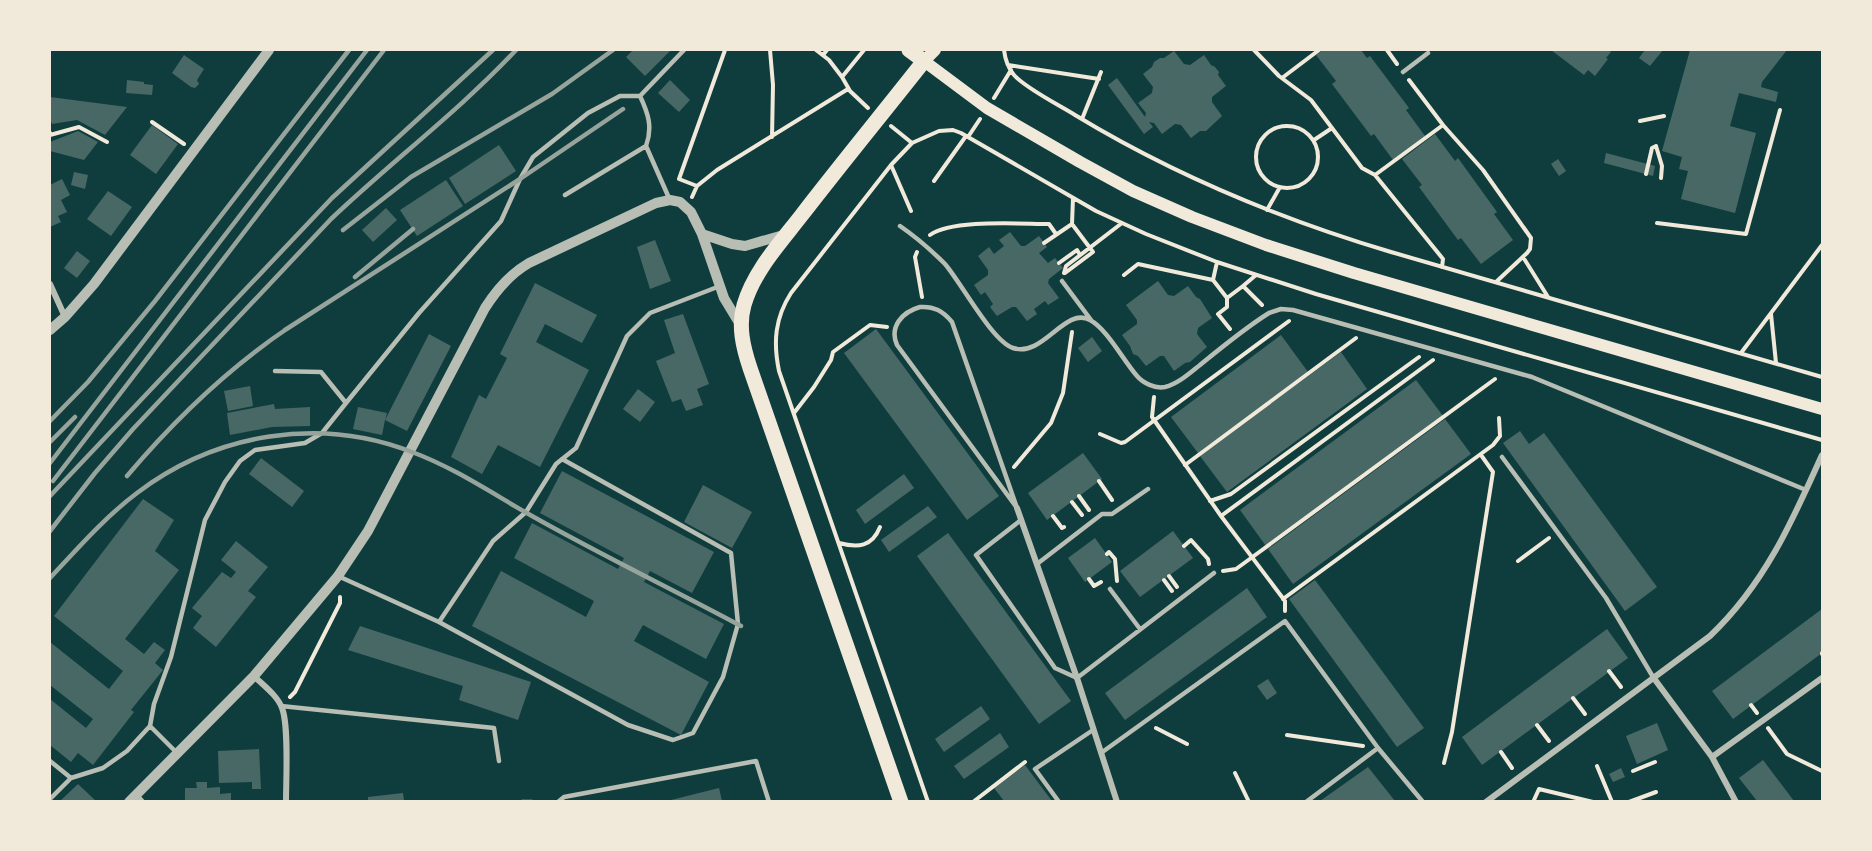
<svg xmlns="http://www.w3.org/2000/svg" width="1872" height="851" font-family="Rubik,sans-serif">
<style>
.building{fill:#486865}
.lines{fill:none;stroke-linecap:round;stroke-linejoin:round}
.path{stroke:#f1e9da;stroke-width:4}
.service{stroke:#b8beb3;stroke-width:4.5}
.minor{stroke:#b8beb3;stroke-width:6}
.tertiary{stroke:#b8beb3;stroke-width:10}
.secondary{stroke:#f1e9da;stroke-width:12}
.primary{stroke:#f1e9da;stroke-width:15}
.rail{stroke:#97a49c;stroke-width:4.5}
</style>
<rect width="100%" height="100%" fill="#0f3d3e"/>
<!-- building -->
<path class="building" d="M633 50H671L645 76 626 57Z
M1323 50H1361L1367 58 1370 56 1409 108 1406 110 1425 136 1393 160 1374 134 1371 136 1332 84 1336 81 1316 55Z
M1551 50H1608L1611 52 1606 58 1608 59 1595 76 1588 70 1584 75Z
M1645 50H1663L1650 66 1639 58Z
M1690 50H1787L1762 82 1761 87 1778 92 1776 102 1739 93 1730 126 1756 133 1735 213 1681 199 1688 171 1679 169 1682 157 1662 151Z
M1174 51 1184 64 1190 65 1204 55 1211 65 1215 67 1219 72 1218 75 1226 86 1212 97V102L1222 116 1206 131H1200L1191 138 1181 125 1175 124 1162 134 1154 123 1149 122 1153 127 1144 134 1108 85 1117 78 1145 117 1146 113 1138 103 1152 93 1153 87 1143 74 1152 67 1154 62 1160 58H1164Z
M184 55 204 69 197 80 199 84 195 88 191 87 172 73Z
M127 80 144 82V84L153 85 152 95 126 93Z
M670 80 690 100 679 112 658 93Z
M50 97 127 107 105 135 77 120 52 124 50 118Z
M152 125 178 144 156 174 130 155Z
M78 131 98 142 84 160 50 151V142Z
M1435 134 1455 161 1458 158 1497 212 1494 214 1513 240 1481 264 1461 238 1458 240 1419 187 1422 185 1402 159Z
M499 145 516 171 465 204 449 178Z
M1606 153 1655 166 1653 176 1604 163Z
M1558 159 1566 171 1559 176 1551 164Z
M74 172 88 175 85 189 71 185Z
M62 179 70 195 61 200 67 212 58 216 61 222 50 227V185Z
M446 180 463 206 417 236 400 210Z
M108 191 132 207 111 236 87 219Z
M386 208 397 220 373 242 362 230Z
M1010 232 1021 246H1025L1039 236 1047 247 1039 253 1048 263 1055 258 1063 268 1049 279 1048 283 1059 298 1048 305 1045 301 1034 309 1037 314 1027 321 1016 307H1012L997 316 990 307 993 304 985 292 981 295 974 285 988 275V270L978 256 989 247 994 254 1004 246 999 240Z
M655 240 671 281 650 289 637 247Z
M77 251 90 261 77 278 64 268Z
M1158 281 1168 295 1174 296 1188 286 1196 297 1200 299 1212 318 1198 328 1197 334 1207 347 1190 362 1185 363 1174 371 1164 356H1160L1146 366 1138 356 1133 354 1130 346 1122 335 1137 324V320L1126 305Z
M535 283 597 315 582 343 545 324 536 342 589 370 540 467 498 445 482 474 451 457 479 395 486 399 507 358 500 354Z
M683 314 709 384 697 389 703 405 686 411 681 399 672 402 656 361 675 353 664 320Z
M876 329 999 496 967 520 844 353Z
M429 334 451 346 407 431 385 420 382 435 353 429 358 407 387 413 385 420Z
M1281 335 1308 372 1198 453 1171 417Z
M1092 337 1102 351 1088 362 1078 348Z
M1341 352 1367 389 1227 492 1200 456Z
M1416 380 1443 416 1266 546 1240 510Z
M250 386 253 406 228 411 224 391Z
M638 389 655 402 640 422 623 409Z
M274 404 275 409 310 407V426L272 427 230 435 227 413Z
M1445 419 1471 454 1293 584 1268 549Z
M1520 431 1529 444 1544 433 1657 587 1625 611 1503 443Z
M1083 453 1102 479 1047 520 1028 493Z
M261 458 304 491 292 507 249 474Z
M562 471 714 552 692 593 650 571 644 582 724 624 706 659 643 625 634 641 709 682 681 735 472 626 501 571 586 617 594 601 514 558 532 523 618 569 624 558 540 513Z
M904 474 914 488 865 524 856 510Z
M703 485 752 512 732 548 684 522Z
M143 499 174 520 155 551 179 570 125 639 144 654 154 642 165 650 155 663 163 670 131 710 134 712 93 765 78 753 71 762 50 745V699L86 728 93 719 50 685V642L109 689 123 671 54 616Z
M928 506 937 517 889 552 881 540Z
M1173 531 1193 558 1140 597 1120 571Z
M948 533 1071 701 1039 724 917 556Z
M1095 538 1112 562 1085 582 1068 558Z
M236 541 268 567 248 591 256 597 216 647 193 628 202 616 192 608 222 572 231 578 236 572 221 560Z
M1315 580 1424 728 1397 747 1289 599Z
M1247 588 1267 617 1125 720 1105 693Z
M1822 609V653L1733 719 1712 691Z
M360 626 531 682 518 720 459 700 463 686 348 650Z
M1607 629 1628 658 1482 765 1462 737Z
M1268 679 1277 693 1267 700 1257 686Z
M981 706 990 719 944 752 935 739Z
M1657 723 1668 750 1637 764 1626 736Z
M1000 733 1009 747 964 779 954 766Z
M259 749 261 789H252V782L219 783 218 751Z
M1763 760 1794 801H1757L1739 778Z
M1025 765 1052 801H1004L994 788Z
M1368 767 1395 801H1320Z
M1621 768 1625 777 1613 782 1609 774Z
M196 782H207V788L220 787V794L231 793V801H185V788H197Z
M78 784 96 801H60Z
M719 788 722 801H667Z
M403 793 404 801H368V797Z"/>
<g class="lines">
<!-- path -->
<path class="path" d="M770 50 773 85 772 137
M816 50 829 60 842 77 850 91 868 108
M1004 50C1005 58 1008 68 1014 75 1025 88 1059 105 1075 115 1174 175 1280 219 1391 252L1822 377
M1254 50 1279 76 1311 100 1362 168 1375 175 1443 259 1442 267
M1387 50 1397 64
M823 55 827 50
M1008 65 1099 79
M842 77 864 50
M1282 78 1319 50
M1409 80 1443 125 1483 170 1531 238 1530 249 1527 253 1496 282
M994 98 1011 70
M1082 119 1101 72
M1640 121 1664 116
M152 122 184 144
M1256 157a31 31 0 1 1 62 0a31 31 0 1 1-62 0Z
M891 126 912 143
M50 133V135L79 127 107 142
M968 137 980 119
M1314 140 1332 128
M1656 146 1662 166 1661 178
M891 165 911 211
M1646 174 1652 148 1656 146
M1375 175 1443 125
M934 181 966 136
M697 186 679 179 725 50
M692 197 697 186 717 170 848 89
M1267 210 1280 187
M1657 223 1746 234 1780 110
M930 235C952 219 1020 224 1049 224L1056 234
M1044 243 1072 224
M917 252 915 257 922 297
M1523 257 1548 297
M1059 263 1077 250 1080 255
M1064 273 1066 266 1122 223
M1065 273 1093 252 1072 224 1073 198
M1124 275 1138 264 1213 280 1227 298 1243 286 1262 305
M1213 280 1217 262
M1243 286 1256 275
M1227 298V307L1218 314 1230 329
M1771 314 1776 363
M1741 353 1822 245
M1154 397 1152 417 1221 516 1285 601V611
M794 413 814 387 831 360 833 352 870 325 887 327
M1100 434 1121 443 1125 442 1289 321
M1185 465 1356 338
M1014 467 1051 423 1063 393 1072 332
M1099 481 1112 500
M1079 496 1089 510
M1210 501 1231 494 1419 357
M1072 502 1082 515
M1053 516 1062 528 1064 527
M1221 516 1433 360
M839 543C858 548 872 547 880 527
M1184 546 1191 540 1208 559 1209 564
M1107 554 1109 552 1115 559 1117 581
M1518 561 1549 538
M1223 571 1236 569 1247 561 1495 379
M1169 576 1177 587
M1089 579 1094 586 1101 582
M1164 580 1172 591
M1283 599 1493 445 1500 436 1499 418
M1822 653V654
M1609 671 1621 687
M290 697 295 692 340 603V597
M1573 698 1585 714
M1751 705 1757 713
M1537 725 1549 741
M1156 728 1187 744
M1768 728 1787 754 1822 771
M1287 735 1363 746
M1501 752 1512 768
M1444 763 1452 732 1493 472 1481 455
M1597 766 1612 802
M1633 771 1655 762
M1235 773 1249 802
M1534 800 1539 789 1593 802
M928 802 779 371C773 342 775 318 791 293L891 165 912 143 939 131 953 130 961 133 1096 211 1146 234 1217 262 1316 294 1822 440
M973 802 1025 762
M1629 802 1656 792"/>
<!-- service -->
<path class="service" d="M1403 72 1428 53
M646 146 669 198
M565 195 646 146C653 127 648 113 640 96L684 50
M900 226C916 237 931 250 945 264 962 284 992 341 1013 348 1043 358 1065 306 1090 320 1107 329 1123 360 1137 376 1143 383 1155 389 1165 387 1178 384 1190 373 1200 365 1222 347 1245 328 1269 313L1281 309 1293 310 1532 377 1806 490
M1062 281 1091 320
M920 307C934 306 943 311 952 322L1017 508 897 345C889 327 902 312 920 307Z
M346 403 419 313 501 221 520 179 533 157 588 113 620 96H640
M1502 457 1606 598 1653 677
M1021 520 976 555 1055 668 1077 678 1214 573
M1037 564 1102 514H1112L1148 489
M338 576 439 622 493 541 526 512 556 464 576 448 627 336 650 313 720 286
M1110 589 1140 629
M439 622 628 725 673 740 693 733 723 677 738 624 731 553 562 459
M281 706 494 728 499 761
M150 726 154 704 171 657 205 520 225 482 240 461 255 450 305 443 322 433 346 403 321 372 275 371
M1101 753 1285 621 1378 748 1423 802
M50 761 71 778
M50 799 71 778 103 768 127 751 150 726 177 753
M522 802H532
M558 802 564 797 756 761 769 802
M1059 802 1035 769 1093 730
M1306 802 1378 748"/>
<!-- minor -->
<path class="minor" d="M50 284 65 317
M1017 508 1077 678 1117 802
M254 676C263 685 277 695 282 708 289 725 286 780 286 802
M1653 677 1712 757 1736 802
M1712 757 1822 678
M136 795 142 802
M1486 802 1710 636C1764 585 1792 522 1822 455"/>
<!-- tertiary -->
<path class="tertiary" d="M702 234 732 244 745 246 787 234
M50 330 65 317 94 284 269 50
M129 802 254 676 338 576 368 531 485 308C497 289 510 274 529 263L656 203 670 200 680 202 691 212 702 234 724 298 741 326"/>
<!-- secondary -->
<path class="secondary" d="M935 50 924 61 987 108 1080 162 1133 191 1192 217 1266 245 1354 273 1822 409"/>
<!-- primary -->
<path class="primary" d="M901 802 750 368C743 347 738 326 744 305 754 271 780 243 801 216 841 164 883 113 924 61L909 50"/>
<!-- rail -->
<path class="rail" d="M343 230 411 177 552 94 613 50
M355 277 413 229
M285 330 520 179 623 109
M50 421 88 382 155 301 349 50
M50 442 75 417
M50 463 367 50
M127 476C176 418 228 368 291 326
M53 481 384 50
M50 496 332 198 493 50
M50 531 95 473 133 429 331 219C392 161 459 111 516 50
M50 578C78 548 105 517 137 493 216 433 320 416 412 452 455 468 493 494 532 516 601 555 672 589 741 626"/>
</g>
<!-- border -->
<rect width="1872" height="851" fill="none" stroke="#f1e9da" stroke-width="102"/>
</svg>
